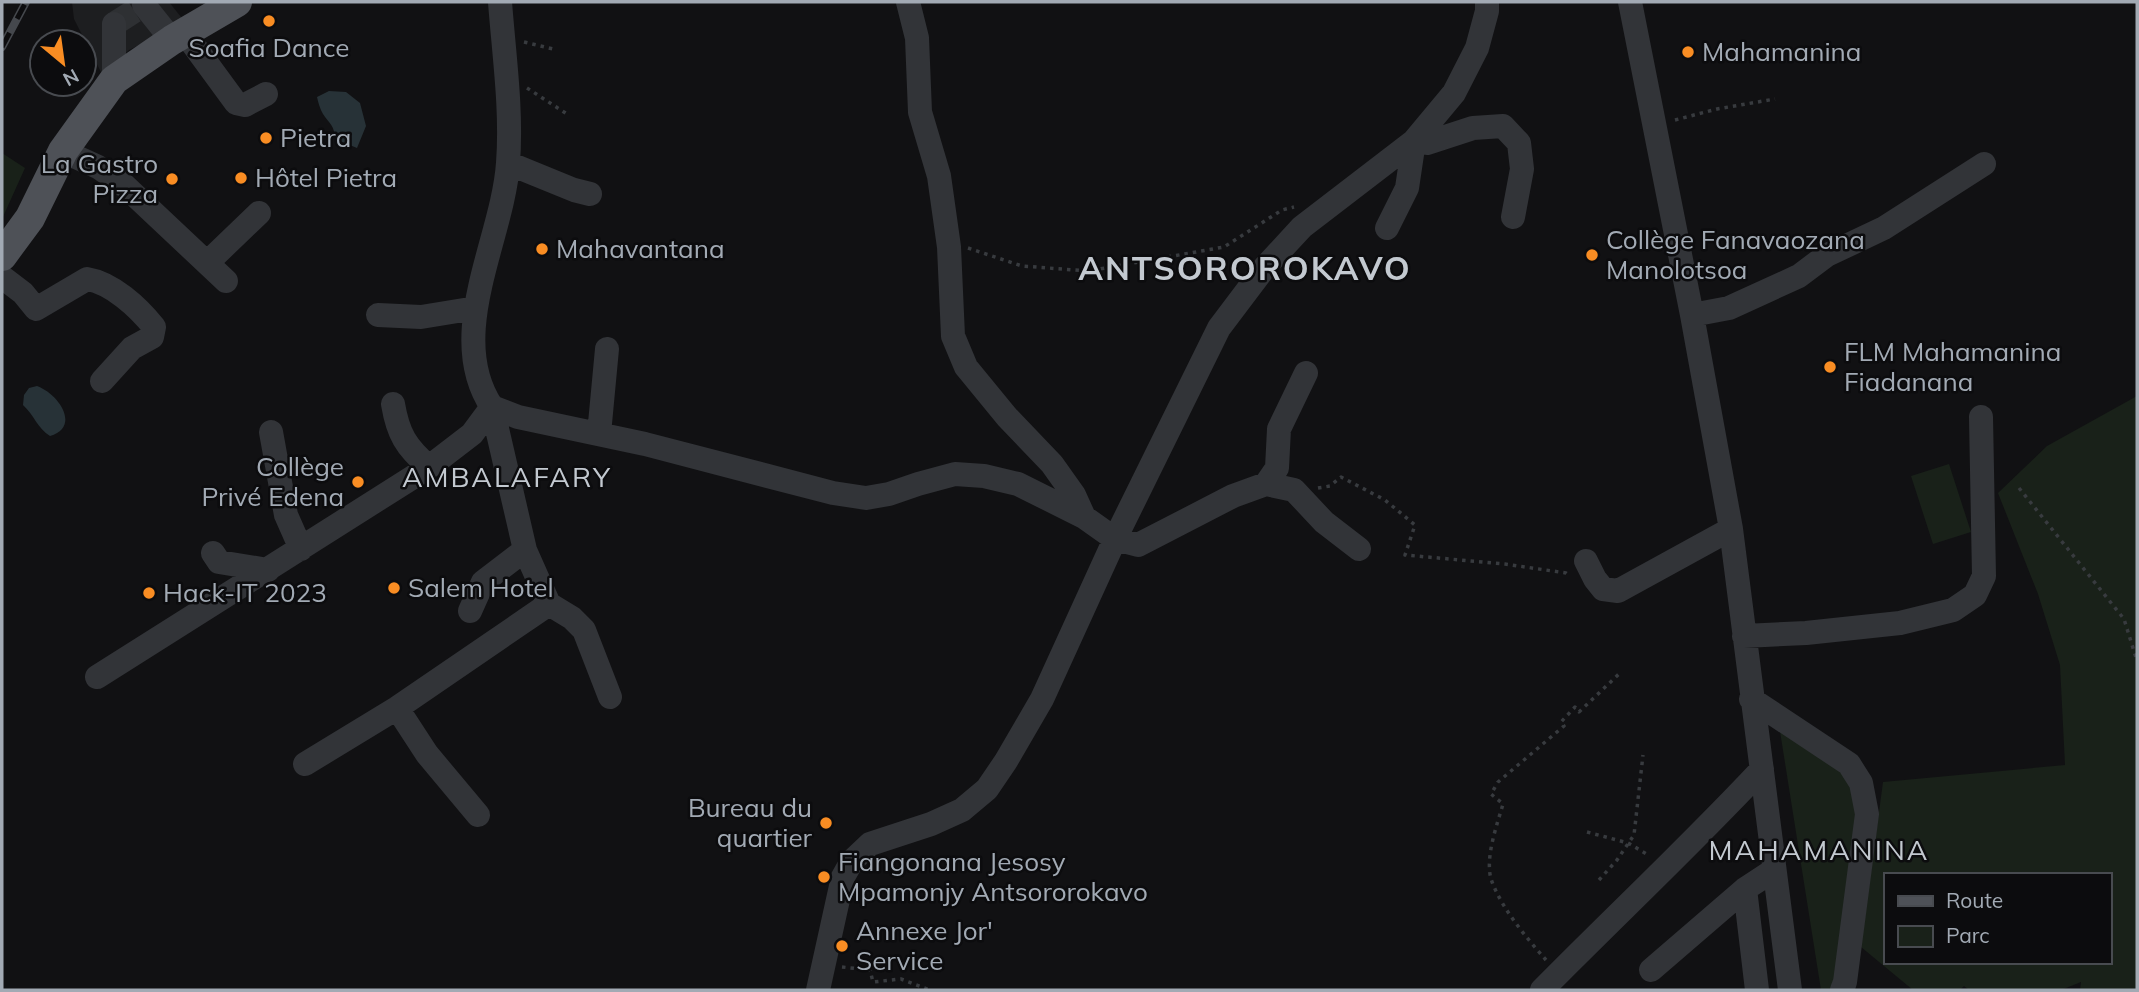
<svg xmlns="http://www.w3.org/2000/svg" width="2139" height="992" font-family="Mulish,sans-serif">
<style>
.built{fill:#1d1e20}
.green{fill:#192119;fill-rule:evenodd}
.water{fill:#273237}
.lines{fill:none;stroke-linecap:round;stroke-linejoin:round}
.minor-tunnel{stroke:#2e3033;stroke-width:24;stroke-dasharray:24 12;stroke-linecap:butt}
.path{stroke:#383b3f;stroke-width:3.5;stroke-dasharray:3.5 5;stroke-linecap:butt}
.minor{stroke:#323438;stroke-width:24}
.major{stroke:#4e5157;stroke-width:30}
.rail-casing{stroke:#45484d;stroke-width:8}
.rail{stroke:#0c0c0e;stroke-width:5;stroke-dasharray:16;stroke-linecap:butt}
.poi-dot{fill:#f98d23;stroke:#0c0c0e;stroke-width:2.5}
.labels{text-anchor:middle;stroke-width:5;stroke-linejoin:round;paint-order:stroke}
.poi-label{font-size:26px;fill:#a2aab4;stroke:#0c0c0e;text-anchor:start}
.neighbourhood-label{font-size:28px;letter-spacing:2px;fill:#c3c9d0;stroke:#0c0c0e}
.district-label{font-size:33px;font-weight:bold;letter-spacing:2px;fill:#c3c9d0;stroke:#0c0c0e}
</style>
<rect width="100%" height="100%" fill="#111113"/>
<!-- built -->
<path class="built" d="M72 2H169L185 22 129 50 102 74 74 19Z"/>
<!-- green -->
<path class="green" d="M2 153 25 168 2 219Z
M2137 396V990H2080L2081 982 2061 990H1969L1964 986 1960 990H1913L1861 947 1883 782 2065 765 2060 665 2038 594 1998 493 2047 446ZM1885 875H2109V962H1885Z
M1949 464 1971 532 1933 544 1911 476Z
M1779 725 1847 770 1859 814 1835 990H1821Z"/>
<!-- water -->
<path class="water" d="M329 91 346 92 360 103 366 126 357 148 335 139C335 126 329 123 323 114 320 109 318 102 317 97Z
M37 386C59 394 81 427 50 436 38 429 34 415 23 405L24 395 29 388Z"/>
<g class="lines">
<!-- minor-tunnel -->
<path class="minor-tunnel" d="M114 24 144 5"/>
<!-- path -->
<path class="path" d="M524 42 553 49
M527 88 567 114
M1675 120 1717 109 1775 99
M968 248 1022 266 1088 271 1224 247 1282 210 1294 207
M1318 488 1330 486 1341 477 1385 500 1415 525 1405 555 1505 564 1566 573 1569 575
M2019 488 2124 619 2137 661
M1587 832 1628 843 1650 856
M1599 880 1617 860 1634 835 1643 755
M1546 960C1526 937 1501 908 1491 879 1485 857 1497 825 1503 804L1491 794 1498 782 1564 726 1561 722 1575 707 1579 712 1620 673
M842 967 870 970 873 982 901 979 930 990"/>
<!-- minor -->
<path class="minor" d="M500 2C504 55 512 110 508 163 503 239 444 335 492 407L525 550 549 604 572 618 584 630 610 697
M908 2 917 38 920 112 939 176 949 247 953 336 966 367 1007 417 1052 464 1074 495 1084 517
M1630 2 1692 315 1731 529 1790 990
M144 5 172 40
M114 24V80
M184 32 236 103 245 105 266 94
M63 151 98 167 124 185 226 281
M508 163 574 190 590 194
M1387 228 1407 188 1414 141 1427 143 1473 128 1503 126 1519 143 1522 169 1513 217
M207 263 259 213
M2 277 23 293 36 309 87 279C112 283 138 307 154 327L152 337 132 348 102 381
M378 315 421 317 476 308
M1692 315 1729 308 1799 276 1827 255 1884 228 1984 164
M393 404C398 434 406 447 429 467
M492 407 518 417 645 444 833 493 866 498 889 494 918 484 955 474 984 476 1018 484 1084 517 1115 539 1138 545 1233 496 1266 484 1294 490 1324 522 1359 549
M271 432 286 515 301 549
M599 434 607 349
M1266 484 1277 468 1279 429 1306 373
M213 553 219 562 268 570
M1586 561 1595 579 1603 589 1618 591 1731 529
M470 611 483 582 525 550
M1744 636 1806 633 1900 623 1953 610 1975 595 1984 576 1981 417
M97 677 429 467 472 434 492 407
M1751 699 1849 764 1861 783 1867 814 1845 982 1842 990
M397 708 427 754 478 815
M305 764 397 708 549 604
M1745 889 1757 990
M1651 970 1745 889 1774 870
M818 990 843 877 852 861 870 844 931 824 962 810 987 789 1006 761 1042 699 1115 539 1219 328 1265 267 1302 227 1414 141 1454 93 1477 48 1487 11V2
M1542 990C1615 916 1691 845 1762 769"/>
<!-- major -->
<path class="major" d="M2 256 30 218 63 151 114 80 172 40 237 2"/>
<!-- rail casing -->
<g class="rail-casing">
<path id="rail" d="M2 47 26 2"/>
</g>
<!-- rail -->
<use href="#rail" class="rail"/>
</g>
<!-- markers -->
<g class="poi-dot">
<circle cx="269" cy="21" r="7"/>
<circle cx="1688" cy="52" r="7"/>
<circle cx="266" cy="138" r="7"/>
<circle cx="241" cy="178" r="7"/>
<circle cx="172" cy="179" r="7"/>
<circle cx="542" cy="249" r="7"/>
<circle cx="1592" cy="255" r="7"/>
<circle cx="1830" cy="367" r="7"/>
<circle cx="358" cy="482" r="7"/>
<circle cx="394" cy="588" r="7"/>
<circle cx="149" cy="593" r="7"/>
<circle cx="826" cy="823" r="7"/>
<circle cx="824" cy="877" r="7"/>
<circle cx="842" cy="946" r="7"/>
</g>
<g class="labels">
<!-- poi labels -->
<g class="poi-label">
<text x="269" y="57" text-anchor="middle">Soafia Dance</text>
<text x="1702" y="61">Mahamanina</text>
<text x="280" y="147">Pietra</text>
<text x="158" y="173" text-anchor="end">La Gastro<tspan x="158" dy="30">Pizza</tspan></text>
<text x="255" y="187">Hôtel Pietra</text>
<text x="1606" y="249">Collège Fanavaozana<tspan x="1606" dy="30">Manolotsoa</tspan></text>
<text x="556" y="258">Mahavantana</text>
<text x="1844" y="361">FLM Mahamanina<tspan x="1844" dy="30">Fiadanana</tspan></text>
<text x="344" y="476" text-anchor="end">Collège<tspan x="344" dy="30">Privé Edena</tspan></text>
<text x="408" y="597">Salem Hotel</text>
<text x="163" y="602">Hack-IT 2023</text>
<text x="812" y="817" text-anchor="end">Bureau du<tspan x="812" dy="30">quartier</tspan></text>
<text x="838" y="871">Fiangonana Jesosy<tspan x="838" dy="30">Mpamonjy Antsororokavo</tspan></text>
<text x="856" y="940">Annexe Jor'<tspan x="856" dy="30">Service</tspan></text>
</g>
<!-- neighbourhood labels -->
<g class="neighbourhood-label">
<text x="507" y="487">AMBALAFARY</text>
<text x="1819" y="860">MAHAMANINA</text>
</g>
<!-- district labels -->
<g class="district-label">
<text x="1245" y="280">ANTSOROROKAVO</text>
</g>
</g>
<!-- border -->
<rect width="2139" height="992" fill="none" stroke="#a2aab4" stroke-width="7"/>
<!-- legend -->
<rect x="1884" y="873" width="228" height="91" fill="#0c0c0e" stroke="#484b50" stroke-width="2"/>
<rect x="1898" y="896" width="35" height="10" fill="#4e5157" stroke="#484b50" stroke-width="2"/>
<text x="1946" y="908" font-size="21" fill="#a2aab4">Route</text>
<rect x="1898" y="926" width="35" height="21" fill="#192119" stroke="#484b50" stroke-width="2"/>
<text x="1946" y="943" font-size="21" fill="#a2aab4">Parc</text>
<!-- north arrow -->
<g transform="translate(63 63) rotate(151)"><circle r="33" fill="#0c0c0e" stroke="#484b50" stroke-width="2"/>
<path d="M0-5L12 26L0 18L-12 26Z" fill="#f98d23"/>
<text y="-10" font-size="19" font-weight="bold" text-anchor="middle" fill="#a2aab4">N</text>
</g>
</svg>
